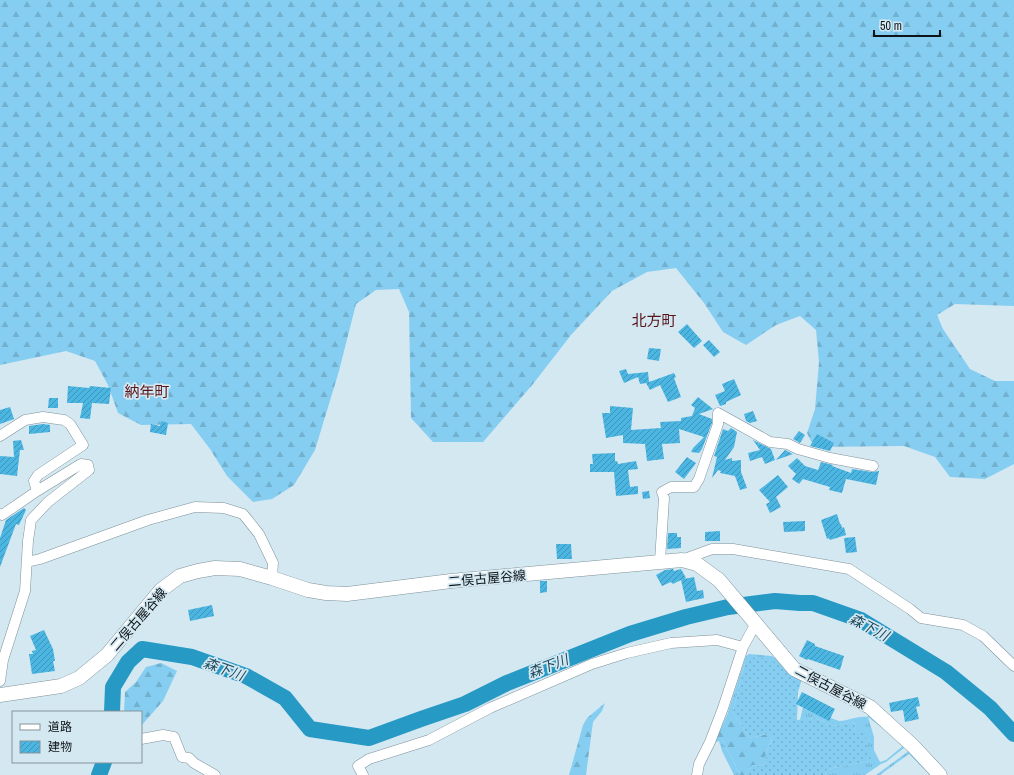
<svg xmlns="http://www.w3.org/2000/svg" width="1014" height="775" font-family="'Archivo Narrow','Noto Sans JP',sans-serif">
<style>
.grass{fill:url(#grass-tufts);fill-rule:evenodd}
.forest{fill:url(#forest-firs)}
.garden{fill:url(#garden-dots)}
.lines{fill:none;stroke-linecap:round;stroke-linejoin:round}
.river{stroke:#2799c5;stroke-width:16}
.building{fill:url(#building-hatch)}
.street-casing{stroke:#7e919a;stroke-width:11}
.secondary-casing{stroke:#7e919a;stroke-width:15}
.street{stroke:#fff;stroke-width:10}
.secondary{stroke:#fff;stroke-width:14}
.labels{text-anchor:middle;stroke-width:3.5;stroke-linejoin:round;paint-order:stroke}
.street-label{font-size:13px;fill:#0d1417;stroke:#d4e8f2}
.water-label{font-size:14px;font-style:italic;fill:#1e4b5e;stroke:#d4e8f2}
.quarter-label{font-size:15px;fill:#59141b;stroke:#d4e8f2}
</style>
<defs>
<pattern id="grass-tufts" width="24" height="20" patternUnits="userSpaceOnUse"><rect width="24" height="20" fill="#85cef1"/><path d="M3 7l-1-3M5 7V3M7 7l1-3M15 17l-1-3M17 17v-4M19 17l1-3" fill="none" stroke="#72b0ce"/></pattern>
<pattern id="forest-firs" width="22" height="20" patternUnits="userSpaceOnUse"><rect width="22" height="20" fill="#85cef1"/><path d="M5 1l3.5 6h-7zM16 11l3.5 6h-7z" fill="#72b0ce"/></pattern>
<pattern id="garden-dots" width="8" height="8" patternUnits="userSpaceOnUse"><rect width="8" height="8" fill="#85cef1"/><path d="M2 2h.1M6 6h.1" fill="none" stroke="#72b0ce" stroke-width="1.8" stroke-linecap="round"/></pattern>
<pattern id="building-hatch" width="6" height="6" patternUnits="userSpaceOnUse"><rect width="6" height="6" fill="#4cb6e3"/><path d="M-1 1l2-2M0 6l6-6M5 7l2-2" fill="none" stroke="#3e93b7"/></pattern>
</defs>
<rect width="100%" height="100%" fill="#d4e8f2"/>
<!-- grass -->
<path class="grass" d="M749 654 772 656 803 678 802 679 767 658 745 663 733 711 734 715H727L746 656Z
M803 707 839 721C849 721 856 716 867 717L869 714 906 745 904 748 886 762 881 764 865 775H825L826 771 833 768 869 761 854 730 856 725 852 722 835 726 815 718 800 720ZM868 717 904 745 886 760 880 762 874 750V737Z
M717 737H721L740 775H734L722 751 719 741 716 742 701 772 703 775H699Z
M910 750 933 775H930L909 754 880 775H876Z"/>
<!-- forest -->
<path class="forest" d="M0 0H1014V306L955 304 937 315 943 329 970 369 995 381H1014V464L985 479 950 477 935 457 904 446 814 447 807 433 815 409 819 362 816 330 800 316 776 325 746 345 723 332 704 303 676 268 647 272 612 291 571 335 533 384 483 442H433L411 418 409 312 399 289 376 290 356 304 339 371 315 450 294 485 272 499 253 502 227 476 210 449 191 424 141 425 118 413 108 385 95 361 66 351 0 365Z
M161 663 177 671 163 701 141 726V712H124L125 692 136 682 146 667Z
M605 703 602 711 593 722 586 775H569L583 725 587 718Z
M727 715H734L750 738 767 734H772C773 742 768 746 766 754 765 759 766 762 762 766L752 765 745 775H740L721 737H717Z"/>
<!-- garden -->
<path class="garden" d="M747 658H768L802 679 798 692 797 720 815 718 835 726 852 722 856 725 854 730 864 732 871 757 869 761 833 768 826 771 825 775H745L752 765 762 766C766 762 765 759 766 754 768 746 773 743 772 734H767L750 738 734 715 733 711 745 663Z"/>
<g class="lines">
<!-- river -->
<path class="river" d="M112 712 113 687 128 662 142 649 192 657 246 676 285 698 310 729 369 738 421 719 465 704 507 683 630 634 686 617 728 607 775 601 800 603H813L861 620 946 672 990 708 1014 734
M99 775 104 762"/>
</g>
<!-- building -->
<path class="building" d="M687 324 702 341 694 348 678 332Z
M709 340 720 352 714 357 703 345Z
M649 348 661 349 659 361 647 359Z
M626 369 628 374 648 372 649 382 674 373 676 377 674 378 681 397 668 402 660 385 650 390 646 383 640 384 638 377 624 383 619 371Z
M734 379 741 395 726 402V404L720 406 715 395 725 391 722 384Z
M68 386 89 388 90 386 111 388 109 404 92 403 90 419 80 418 83 403H67Z
M698 397 713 409 699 414 712 419V423L702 449 699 453 691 452 693 448 704 437 679 429 680 443 662 444 664 459 647 461 645 444 623 443V435L606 438 602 413H610V406L633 408 631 430 661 428 660 422 681 421V418L692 416 695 408 691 405Z
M49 398H58V408H48Z
M10 407 14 419 0 424V410Z
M753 411 757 421 750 423 746 421 744 414Z
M161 421 168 423 166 435 150 432 151 424 160 426Z
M43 424 50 425V432L29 434V426Z
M731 428 737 432 734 447 725 460 732 458V461L741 460V472L747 488 740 490 735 476 720 473 721 471 718 470 712 478 717 457 714 456 723 429 728 431Z
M799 431 805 435 800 443 793 439Z
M817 434 834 443 830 451 810 446Z
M21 440 24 450H20L17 476 0 474V456L14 457 13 441Z
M753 440 771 449 775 460 765 464 762 457 750 461 748 453 760 450Z
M785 450 793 454 776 460Z
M615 453V461H617L618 464 636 461 638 469 628 470 630 487 638 486V494L616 496 614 472H590V464H593L592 454Z
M687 457 696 463 684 479 675 472Z
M797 458 805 466 818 470 821 462 833 465 832 466 851 473 852 469 872 472 879 471 876 485 846 479 842 493 829 490 830 487 803 479 799 484 792 479 796 474 788 466Z
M778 475 788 487 776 497 781 507 770 513 766 504 770 502 759 490Z
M649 491 650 498 643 499 642 492Z
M24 508 26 510 19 525 16 524 0 567V538L6 520Z
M837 514 840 524H841L842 528 844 527 846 535 830 540 829 538 827 539 821 520Z
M805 521V531L784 532 783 522Z
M720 531V541H705V532Z
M668 533H677V537H681V548L667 549Z
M855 537 857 552 846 553 844 538Z
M556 544H571L572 559H557Z
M673 569 674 571 681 569 686 578 684 579 694 577 697 591 703 590 704 598 686 602 681 580 673 584 671 582 662 586 656 575 665 570Z
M540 581H547V592L540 593Z
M212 605 214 616 190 621 188 610Z
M44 630 53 649 55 661H53L55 671 32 674 29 654H33L32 651 36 650 30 636Z
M807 640 815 644V646L844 656 840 670 808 659 807 660 799 656Z
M802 692 835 709 829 721 796 704Z
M918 697 920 706 916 707 919 719 905 722 903 710 891 712 889 703Z"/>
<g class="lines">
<!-- street casing -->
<g class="street-casing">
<path id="street" d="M0 436 25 420 43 417 64 420 70 424 83 445 38 475 34 481 37 491 2 515 0 514
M682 560 712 549H733L849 569 910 609 921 618 963 625 983 636 1014 666
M660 561 664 498 662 492 671 487H694L699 479 718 424V413L770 442 788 444 798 449 830 458 873 466
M27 562 40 559 148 520 195 507 224 508 243 514 259 534 273 563 272 578
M0 681 3 660 25 591 28 541 31 520 48 502 89 470 88 465 81 464 37 491
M141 739 163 735 174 737 182 757 189 758 194 763 215 775
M363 775 358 766 369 759 429 740 490 708 592 664 627 653 671 643 717 640 743 647
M697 775 699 764 710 742 723 708 743 647 756 623"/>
</g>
<!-- secondary casing -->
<g class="secondary-casing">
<path id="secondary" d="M0 695 61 686 79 678 107 655 161 590 180 576 198 571 215 568 240 569 272 578 308 590 326 593 347 594 451 581 682 560 697 564 719 580 794 669 870 707 913 746 940 775"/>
</g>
<!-- street -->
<use href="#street" class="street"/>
<!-- secondary -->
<use href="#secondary" class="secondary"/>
</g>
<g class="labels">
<!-- street labels -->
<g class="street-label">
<text transform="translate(487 578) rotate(-5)" y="5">二俣古屋谷線</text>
<text transform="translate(138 619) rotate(-49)" y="5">二俣古屋谷線</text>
<text transform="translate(831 687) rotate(28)" y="5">二俣古屋谷線</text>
</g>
<!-- water labels -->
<g class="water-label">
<text transform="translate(869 627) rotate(27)" y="5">森下川</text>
<text transform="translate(548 666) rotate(-21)" y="5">森下川</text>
<text transform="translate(224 669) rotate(20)" y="5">森下川</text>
</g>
<!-- quarter labels -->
<g class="quarter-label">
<text x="654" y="326">北方町</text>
<text x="147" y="397">納年町</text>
</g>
</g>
<!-- legend -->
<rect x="12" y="711" width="130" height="52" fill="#d4e8f2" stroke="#84939a"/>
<rect x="20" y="724" width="20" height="6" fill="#ffffff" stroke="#84939a"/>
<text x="48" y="731" font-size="12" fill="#0d1417">道路</text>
<rect x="20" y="741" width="20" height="12" fill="url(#building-hatch)" stroke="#84939a"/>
<text x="48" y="751" font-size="12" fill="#0d1417">建物</text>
<!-- scale -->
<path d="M874 30v6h66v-6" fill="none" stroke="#0d1417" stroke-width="2"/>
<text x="880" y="30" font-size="12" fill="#0d1417" stroke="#d4e8f2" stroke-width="3" paint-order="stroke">50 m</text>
</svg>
